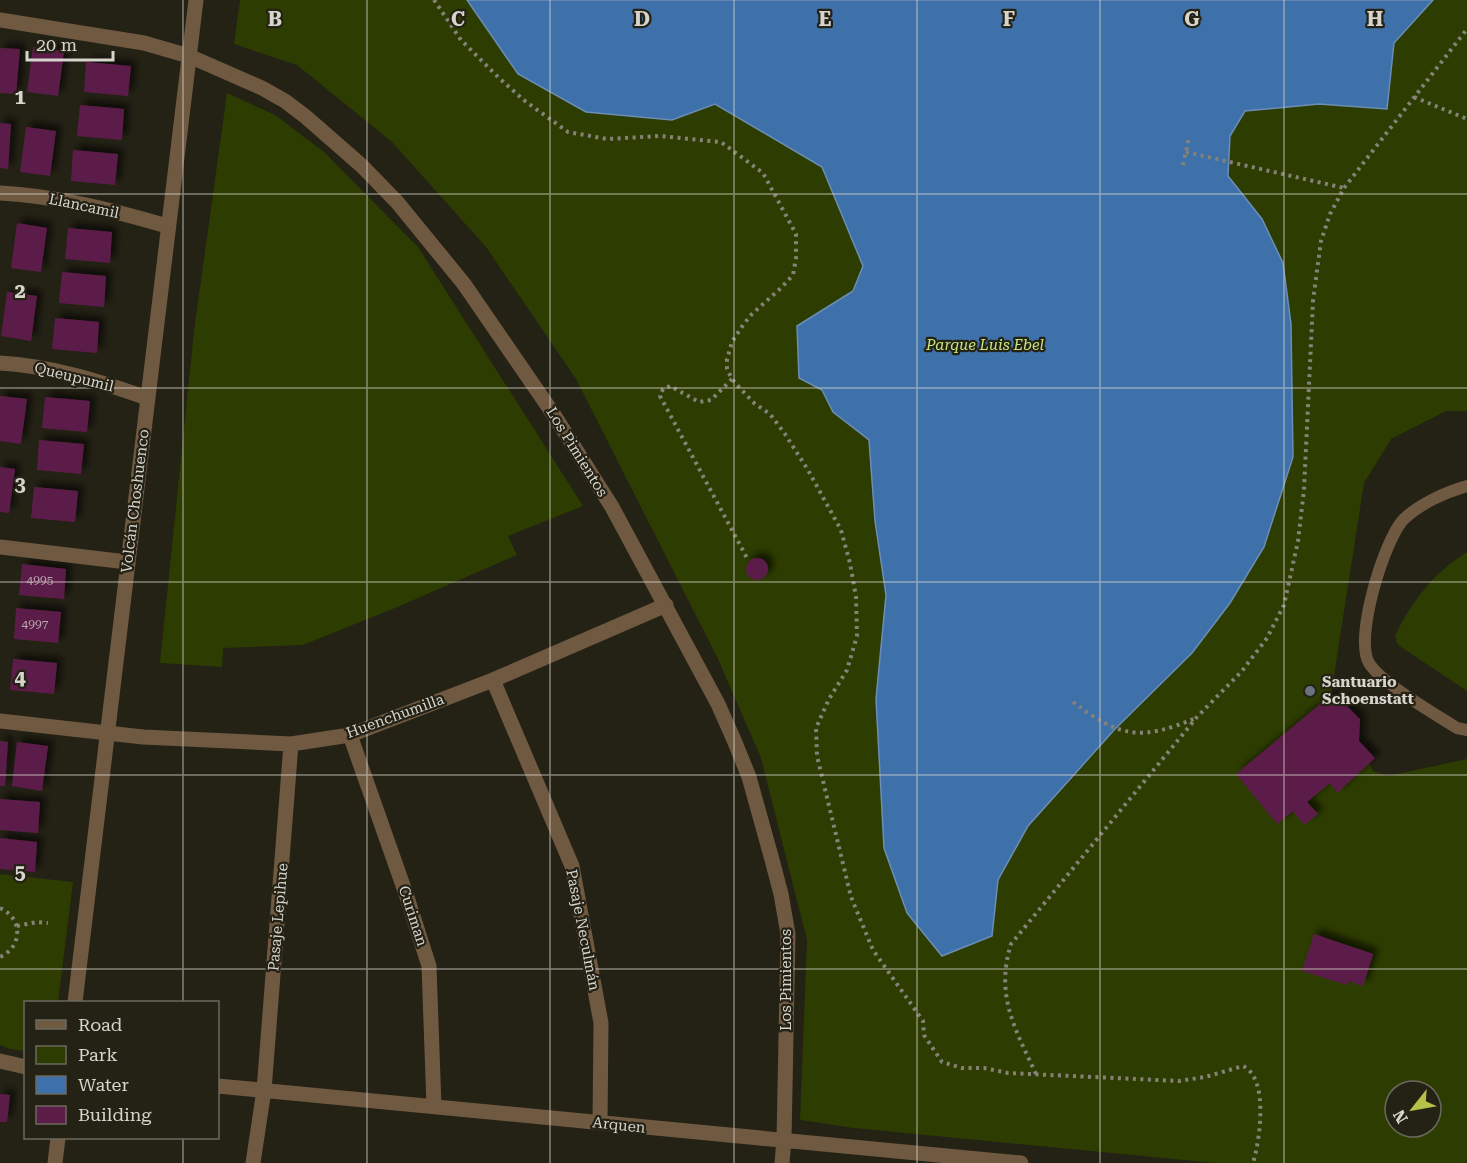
<svg xmlns="http://www.w3.org/2000/svg" width="1467" height="1163" font-family="'Roboto Serif',serif">
<style>
.green{fill:#2d3c00;fill-rule:evenodd}
.water{fill:#3e70a9;stroke:#6c8eb4;stroke-width:1.5}
.building{fill:#5c1e48;filter:url(#shadow)}
.lines{fill:none;stroke-linecap:round;stroke-linejoin:round}
.path{stroke:#858278;stroke-width:4;stroke-dasharray:3 4.5;stroke-linecap:butt}
.service{stroke:#705941;stroke-width:12}
.minor{stroke:#705941;stroke-width:15}
.tertiary{stroke:#705941;stroke-width:15}
.grid{fill:none;stroke:#d6d4cc;stroke-width:1.5;stroke-opacity:0.55}
.worship-dot{fill:#6b7280;stroke:#242115;stroke-width:2}
.labels{text-anchor:middle;stroke-width:4.5;stroke-linejoin:round;paint-order:stroke}
.number-label{font-size:12px;fill:#b8a6ab}
.street-label{font-size:15px;fill:#d6d4cc;stroke:#242115}
.park-label{font-size:15px;font-style:italic;fill:#c6e67f;stroke:#242115}
.poi-label{font-size:15px;font-weight:bold;fill:#d6d4cc;stroke:#242115;text-anchor:start}
.grid-label{font-size:20px;text-anchor:middle;font-weight:bold;fill:#d6d4cc;stroke:#242115;stroke-width:4.5;stroke-linejoin:round;paint-order:stroke}
</style>
<defs>
<filter id="shadow"><feDropShadow dx="5.5" dy="-5.5" stdDeviation="3" flood-color="#0009"/></filter>
</defs>
<rect width="100%" height="100%" fill="#242115"/>
<!-- green -->
<path class="green" d="M240 0H1467V411H1446L1391 439 1364 483 1331 695 1360 719 1359 741 1373 771 1388 776 1467 759V1163H1215L854 1128 800 1120 807 940 761 758 718 659 576 379 486 247 392 142 297 65 234 44ZM1395 1091H1431V1127H1395Z
M227 93 275 115 324 152 418 247 583 506 508 536 517 555 395 608 303 645 223 648 222 667 160 663 194 331Z
M1467 552V691L1401 647 1397 643 1395 636C1412 600 1434 573 1467 552Z
M0 874 73 882 58 1002H26L25 1051 10 1049 0 1045Z"/>
<!-- water -->
<path class="water" d="M467 0H1433L1394 43 1387 109 1319 104 1245 111 1230 136 1228 176 1262 219 1283 263 1291 324 1293 457 1264 547 1230 603 1192 653 1115 729 1028 826 998 880 992 936 942 956 907 913 884 848 876 699 886 595 875 521 869 440 833 412 822 390 799 378 797 326 853 291 863 266 822 167 715 104 672 120 586 112 518 74Z"/>
<!-- building -->
<path class="building" d="M33 47 64 51 58 96 27 92Z
M0 48 20 49 16 94 0 93Z
M86 62 131 66 128 96 84 92Z
M80 105 124 109 122 140 77 136Z
M0 123 11 124 8 169 0 168Z
M26 127 56 131 50 176 20 172Z
M73 150 118 154 115 185 71 181Z
M17 223 47 228 41 272 11 268Z
M68 228 112 232 110 263 65 259Z
M62 272 106 276 104 307 59 303Z
M7 292 37 296 31 341 1 336Z
M55 318 99 322 97 353 52 349Z
M0 396 27 399 21 444 0 441Z
M45 397 90 401 87 432 42 428Z
M39 440 84 444 81 474 37 470Z
M0 467 15 469 9 513 0 512Z
M34 487 78 491 75 522 31 518Z
M746 569a11 11 0 1 1 22 0a11 11 0 1 1-22 0Z
M22 564 66 569 64 599 19 595Z
M16 608 61 612 58 643 14 639Z
M13 659 57 663 54 694 10 690Z
M1331 695 1349 708 1360 719 1359 741 1375 758 1337 793 1330 783 1307 802 1318 814 1304 825 1293 811 1277 824 1236 774Z
M0 741 8 742 5 786H0Z
M17 742 48 746 42 791 12 786Z
M0 799 40 802 38 833 0 830Z
M0 838 37 842 35 872 0 869Z
M1314 934 1373 954 1363 986 1348 981 1347 985 1302 971Z
M0 1094 10 1095 7 1122H0Z"/>
<g class="lines">
<!-- path -->
<path class="path" d="M434 0 461 40 499 78 525 101 568 132 607 139 660 136 721 142 763 173 796 234V258L793 275 781 288 752 314 743 325 732 342 727 359V369L732 379 739 387 754 403 770 414 785 434 808 470 841 530 850 563 856 597 857 636 847 670 829 699 816 728 817 756 851 897 873 950 923 1021 924 1035 942 1062 962 1068H984L1008 1073 1179 1081 1205 1077 1243 1066C1269 1078 1260 1140 1253 1163
M1414 97 1467 119
M1186 152 1344 188
M1183 165 1189 138
M732 379 711 400 699 402 670 386 663 389 660 396 747 558
M1073 702C1121 738 1141 741 1196 718
M0 908C23 918 23 947 0 957
M17 926 37 922 48 923
M1036 1074C1015 1029 995 995 1011 944L1197 717 1242 671 1267 638 1284 605 1298 541 1304 490 1313 301 1321 241 1330 214 1344 188 1467 29"/>
<!-- service -->
<path class="service" d="M1467 486C1446 492 1419 504 1403 520 1384 541 1354 638 1369 663 1381 683 1435 714 1457 728L1467 730"/>
<!-- minor -->
<path class="minor" d="M0 20 144 43 189 56 262 88 285 101 306 117 362 166 397 202 464 284 554 415 612 507 718 704 734 740 749 777 771 856 781 894 788 934 784 1140 782 1163
M0 193C57 196 112 210 167 226
M0 363C51 366 99 381 147 398
M0 547 127 562
M493 680 572 866 601 1023 600 1123
M0 721 143 737 291 744 350 735 493 680 666 605
M350 735 406 894 429 966 434 1106
M0 1061 26 1067
M218 1086 1021 1163
M253 1163 264 1090 291 744"/>
<!-- tertiary -->
<path class="tertiary" d="M75 1002 196 0
M55 1163 58 1138"/>
</g>
<!-- grid -->
<path class="grid" d="M183 0V1002M367 0V1163M550 0V1163M734 0V1163M917 0V1163M1100 0V1163M1284 0V1163M0 194H1467M0 388H1467M0 582H1467M0 775H1467M0 969H1467M183 1138V1163"/>
<!-- markers -->
<circle class="worship-dot" cx="1310" cy="691" r="6"/>
<g class="labels">
<!-- number labels -->
<g class="number-label">
<text x="40" y="584">4995</text>
<text x="35" y="628">4997</text>
</g>
<!-- street labels -->
<g class="street-label">
<text transform="translate(84 206) rotate(12)" y="5">Llancamil</text>
<text transform="translate(74 377) rotate(14)" y="5">Queupumil</text>
<text transform="translate(577 452) rotate(58)" y="5">Los Pimientos</text>
<text transform="translate(135 501) rotate(-83)" y="5">Volcán Choshuenco</text>
<text transform="translate(395 716) rotate(-20)" y="5">Huenchumilla</text>
<text transform="translate(413 916) rotate(72)" y="5">Curiman</text>
<text transform="translate(278 917) rotate(-85)" y="5">Pasaje Lepihue</text>
<text transform="translate(583 930) rotate(79)" y="5">Pasaje Neculmán</text>
<text transform="translate(786 980) rotate(-90)" y="5">Los Pimientos</text>
<text transform="translate(619 1125) rotate(6)" y="5">Arquen</text>
</g>
<!-- park labels -->
<g class="park-label">
<text x="985" y="350">Parque Luis Ebel</text>
</g>
<!-- poi labels -->
<g class="poi-label">
<text x="1322" y="687">Santuario<tspan x="1322" dy="17">Schoenstatt</tspan></text>
</g>
</g>
<g class="grid-label">
<text x="275" y="26">B</text>
<text x="458" y="26">C</text>
<text x="642" y="26">D</text>
<text x="825" y="26">E</text>
<text x="1009" y="26">F</text>
<text x="1192" y="26">G</text>
<text x="1375" y="26">H</text>
<text x="20" y="104">1</text>
<text x="20" y="298">2</text>
<text x="20" y="491">3</text>
<text x="20" y="685">4</text>
<text x="20" y="879">5</text>
</g>
<!-- legend -->
<rect x="24" y="1001" width="195" height="138" fill="#242115" stroke="#6b695e" stroke-width="1.5"/>
<rect x="36" y="1020" width="30" height="9" fill="#705941" stroke="#6b695e" stroke-width="1.5"/>
<text x="78" y="1031" font-size="18" fill="#d6d4cc">Road</text>
<rect x="36" y="1046" width="30" height="18" fill="#2d3c00" stroke="#6b695e" stroke-width="1.5"/>
<text x="78" y="1061" font-size="18" fill="#d6d4cc">Park</text>
<rect x="36" y="1076" width="30" height="18" fill="#3e70a9" stroke="#6b695e" stroke-width="1.5"/>
<text x="78" y="1091" font-size="18" fill="#d6d4cc">Water</text>
<rect x="36" y="1106" width="30" height="18" fill="#5c1e48" stroke="#6b695e" stroke-width="1.5"/>
<text x="78" y="1121" font-size="18" fill="#d6d4cc">Building</text>
<!-- north arrow -->
<g transform="translate(1413 1109) rotate(239)"><circle r="28" fill="#242115" stroke="#6b695e" stroke-width="1.5"/>
<path d="M0-4.5L10 22L0 15L-10 22Z" fill="#b8c147"/>
<text y="-9" font-size="16" font-weight="bold" text-anchor="middle" fill="#d6d4cc">N</text>
</g>
<!-- scale -->
<path d="M27 51v9h86v-9" fill="none" stroke="#d6d4cc" stroke-width="3"/>
<text x="36" y="51" font-size="18" fill="#d6d4cc" stroke="#242115" stroke-width="4.5" paint-order="stroke">20 m</text>
</svg>
